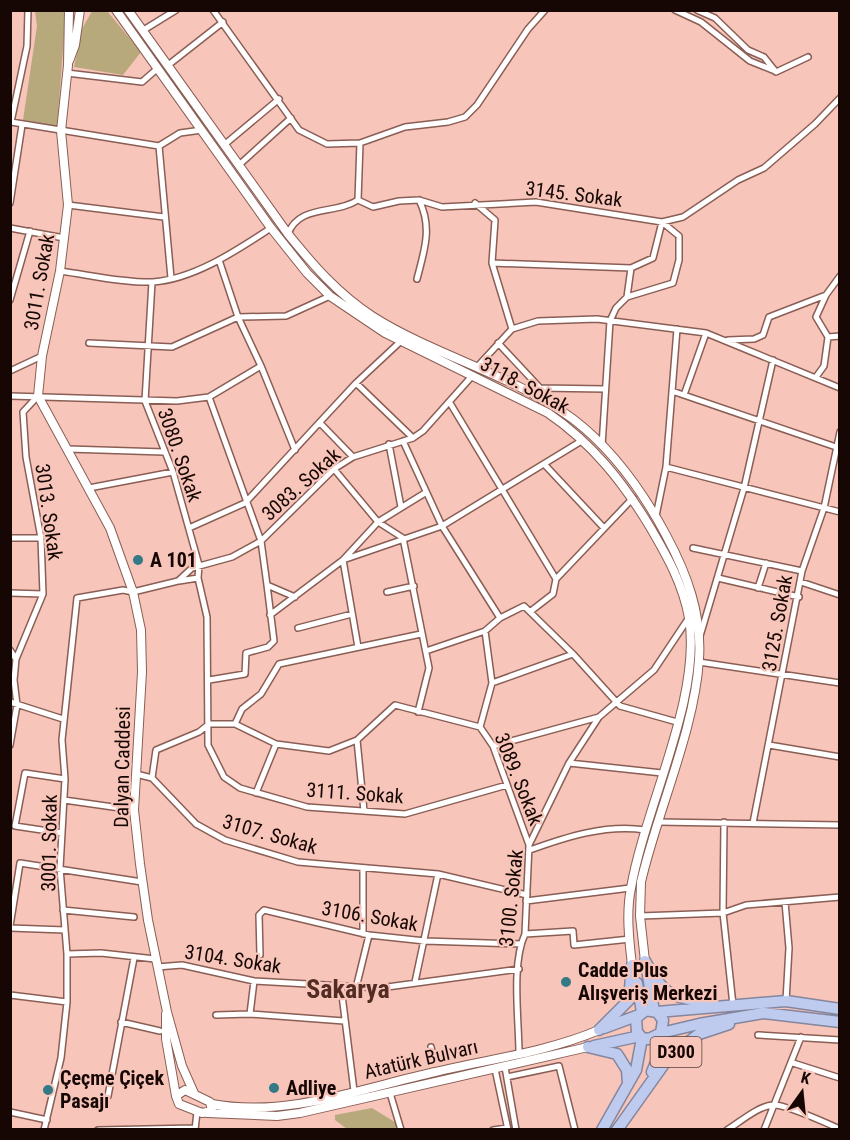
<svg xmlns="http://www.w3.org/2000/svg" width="850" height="1140" font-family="'Roboto Condensed',sans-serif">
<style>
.green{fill:#b7a97c}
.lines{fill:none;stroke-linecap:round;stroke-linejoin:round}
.street-casing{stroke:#8a5e55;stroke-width:8}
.secondary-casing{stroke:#8a5e55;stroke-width:10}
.highway-casing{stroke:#84869d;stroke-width:13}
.street{stroke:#fff;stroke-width:5}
.secondary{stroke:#fff;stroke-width:8}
.highway{stroke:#bfcaef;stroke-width:10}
.poi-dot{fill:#337986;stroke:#f7c5b9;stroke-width:2}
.labels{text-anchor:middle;stroke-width:4.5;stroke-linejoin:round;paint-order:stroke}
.shield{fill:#f7c5b9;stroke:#5a403a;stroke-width:1.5}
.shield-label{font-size:18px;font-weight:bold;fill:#160704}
.street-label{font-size:20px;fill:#160704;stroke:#f7c5b9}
.poi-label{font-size:20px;font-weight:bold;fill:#160704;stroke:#f7c5b9;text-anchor:start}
.district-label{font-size:26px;font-weight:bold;fill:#532c24;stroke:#f7c5b9}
</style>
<rect width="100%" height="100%" fill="#f7c5b9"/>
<!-- green -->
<path class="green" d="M35 11H66L57 126 23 120 37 26Z
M92 11H107L141 52 123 75 74 67 82 29Z
M372 1108 398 1124V1129H347L335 1120V1115Z"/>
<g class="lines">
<!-- street casing -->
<g class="street-casing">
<path id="street" d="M28 10 27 46 11 122 159 146
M213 10 299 130 327 144 360 143 405 127 448 122 465 117 477 105 528 29 545 10
M675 10 701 22 750 61 775 71
M697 10 715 18 748 50 764 57 776 72 808 57
M142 31 176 10
M167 66 223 22
M67 73 142 82 158 68
M224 145 279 99
M159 146 171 278
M159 146 180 133 202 130
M239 165 291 118
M358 200 373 207 399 201 419 200 442 207 536 202 662 222 683 217 738 180 764 168 815 124 840 98
M358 200 360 143
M10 203 22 125
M475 203 495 220 492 263 512 329
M68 205 164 217
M10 228 64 238
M288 234C299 204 335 215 358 200
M219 260 238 317 261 366 295 450
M492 263 631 268 653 258 662 222 679 236V260L673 283 627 297
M60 271C90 275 123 283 153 282 195 279 237 250 271 228
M417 279C424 251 433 228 419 200
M152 282 145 401 173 472 199 565 198 578
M826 295 816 317 828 337 840 336
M10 300 30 231
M728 340 754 339 763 335 769 317 826 295 840 276
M89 343 172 347 238 317 286 316 330 296
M498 343 540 388 605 389
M477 367 512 329 538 321 597 319 706 333 840 388
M10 371 42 356
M816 377 824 366 828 337
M356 383 413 438
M672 391 836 447
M684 395 706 333
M10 396 177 401 209 397 261 366
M209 397 261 541 267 585
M450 403 556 579
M320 423 353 457
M403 441 442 526 500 618
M389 444 401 507
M602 446 610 321 616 308 627 297 631 268
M68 449 164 452
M545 465 604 528
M666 467 840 512
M334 469 378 522 403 538
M89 488 173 472
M656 516 666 467 677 329
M189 528 245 503 356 383 401 341
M10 538H41
M403 538 429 668 418 712
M693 548 802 571
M343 560 442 526 583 440
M343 560 358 647
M718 578 799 597
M179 581 198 578 207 617 208 745 224 777 240 788 307 807 405 814 507 785
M801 582 840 595
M758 588 766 563
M387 592 414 586
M10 593 43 594
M531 611 553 594 556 579 633 498
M270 615 343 560 378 522 425 493
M298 628 352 614
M700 636 744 488 773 360
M10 650 16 659
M426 651 485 631 500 618 524 606 573 654 620 706 677 722
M699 662 840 683
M209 680 245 674 246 653 268 647 274 641 267 585 295 597
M492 683 573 654
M10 702 63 719
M235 724 242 709 261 694 279 664 421 634
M480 727 492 683 485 631
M357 740 364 811
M10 745 17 705 14 680 16 659 43 594 41 538 26 457 23 412 38 396
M769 745 840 757
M493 746 599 717
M569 763 662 773
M136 774 152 778
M152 778 156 750 199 732 209 724H235L276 744 329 751 357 740 395 705 480 727 493 746 529 845
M152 778 196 824 225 840 298 862 438 874 527 895
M256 793 276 744
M64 800 134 810
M658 822 840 825
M724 822 723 913 733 1005
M753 823 802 571 824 508 840 432
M62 833 15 826 25 773 65 779
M530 850C566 837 606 824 645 830
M363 869V934
M526 901 630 888
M785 902 789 948 786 1001
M63 910 134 917
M640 916 723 913 746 905 840 897
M10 926 20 863 142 882
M10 928 65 930
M525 934 573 931 574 945 630 939
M67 954 101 953 155 959
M260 955 259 915 264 910 369 935 425 941 521 944
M157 967 182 965 254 981 380 988 519 969
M415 982 438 874
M341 987 354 1091
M356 988 369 935
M10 995 67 1002
M250 1014 254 981
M216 1015 250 1014 344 1021
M121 1022 160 1031
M758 1035 840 1040
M431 1047 433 1056
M519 1054C519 1020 511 964 525 934L529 845 569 763 599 717 654 670 688 619
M793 1063 840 1078
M505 1067 516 1130
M495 1069 508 1130
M507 1077 559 1066 575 1130
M390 1093 401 1130
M108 1096 134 958
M10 1112 47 1120
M44 1130 61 1058 67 1002V954L60 868 65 779 62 740 77 598 123 590 133 592 178 581 192 568 232 557 261 541 334 469 353 457 413 438 423 431 473 375
M98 1130 195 1128
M195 1130 197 1112
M493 1130 507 1128
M727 1130C740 1122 758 1106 773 1105 786 1104 826 1123 840 1129
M764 1130 801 1037"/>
</g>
<!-- secondary casing -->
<g class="secondary-casing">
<path id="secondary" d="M69 10 68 65 61 131 68 205 60 271 42 356 38 396 110 528 133 592 141 630 142 672 134 810 140 864 148 920 167 1012 182 1066 194 1093
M116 10 271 228 307 273 330 296 385 333 548 413C592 443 623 482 650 527 667 556 683 584 689 618 702 697 645 807 631 888 626 912 629 940 632 965
M128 10 288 234C313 265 338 294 372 316 435 356 512 374 573 419 611 448 643 492 666 535 687 574 702 614 699 659 695 729 657 812 641 882L640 916 645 961
M69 61 75 45 80 10
M166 1014V1039L176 1096
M185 1090 210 1102 212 1111 202 1113 179 1104 176 1096Z
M212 1104C286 1118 363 1088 435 1072 490 1059 547 1052 599 1030
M207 1113 277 1116 300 1113 588 1047"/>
</g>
<!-- highway casing -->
<g class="highway-casing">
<path id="highway" d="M645 961C666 999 670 994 709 1004
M647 970 654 1011
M637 983 642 1012
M657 1012 786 1001 840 1009
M604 1028 639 1015
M599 1030 629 1000 632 965
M661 1033 663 1020 657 1012 646 1010 636 1018 637 1032 642 1038 649 1039 661 1033 699 1024 764 1013 840 1022
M594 1046 640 1036
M588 1047 617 1054 627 1070 628 1084
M652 1072 659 1055 658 1037
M602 1130 636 1070 642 1038
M617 1130 669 1057 699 1034 729 1024"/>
</g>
<!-- street -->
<use href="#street" class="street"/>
<!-- secondary -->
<use href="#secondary" class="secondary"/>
<!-- highway -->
<use href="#highway" class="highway"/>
</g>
<!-- markers -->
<g class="poi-dot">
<circle cx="138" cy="560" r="6"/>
<circle cx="566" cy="982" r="6"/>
<circle cx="274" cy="1088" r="6"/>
<circle cx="48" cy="1090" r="6"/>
</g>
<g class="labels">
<!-- shield labels -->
<rect class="shield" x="650.5" y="1037" width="51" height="30" rx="4.5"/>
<g class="shield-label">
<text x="676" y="1058">D300</text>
</g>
<!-- street labels -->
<g class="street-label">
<text transform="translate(574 194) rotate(7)" y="7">3145. Sokak</text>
<text transform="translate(39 282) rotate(-80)" y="7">3011. Sokak</text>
<text transform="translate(525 385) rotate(28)" y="7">3118. Sokak</text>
<text transform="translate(180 455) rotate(71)" y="7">3080. Sokak</text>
<text transform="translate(301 484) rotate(-42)" y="7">3083. Sokak</text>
<text transform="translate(49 512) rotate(82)" y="7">3013. Sokak</text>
<text transform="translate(777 623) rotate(-80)" y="7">3125. Sokak</text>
<text transform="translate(122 767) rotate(-89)" y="7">Dalyan Caddesi</text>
<text transform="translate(519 779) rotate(68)" y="7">3089. Sokak</text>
<text transform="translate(355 793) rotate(4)" y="7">3111. Sokak</text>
<text transform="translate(270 834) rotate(16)" y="7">3107. Sokak</text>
<text transform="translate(49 843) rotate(-89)" y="7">3001. Sokak</text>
<text transform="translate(511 898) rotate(-84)" y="7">3100. Sokak</text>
<text transform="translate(370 916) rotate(10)" y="7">3106. Sokak</text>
<text transform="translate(233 959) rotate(9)" y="7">3104. Sokak</text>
<text transform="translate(421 1059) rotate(-13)" y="7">Atatürk Bulvarı</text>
</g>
<!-- poi labels -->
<g class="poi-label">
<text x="150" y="567">A 101</text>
<text x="578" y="977">Cadde Plus<tspan x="578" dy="23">Alışveriş Merkezi</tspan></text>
<text x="60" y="1085">Çeçme Çiçek<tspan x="60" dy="23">Pasajı</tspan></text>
<text x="286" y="1095">Adliye</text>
</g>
<!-- district labels -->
<g class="district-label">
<text x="348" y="998">Sakarya</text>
</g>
</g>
<!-- border -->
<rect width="850" height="1140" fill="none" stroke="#160704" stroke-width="24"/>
<!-- north arrow -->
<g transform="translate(802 1092) rotate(15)" stroke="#f7c5b9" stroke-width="4.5" paint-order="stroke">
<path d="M0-4.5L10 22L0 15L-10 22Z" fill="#160704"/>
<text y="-9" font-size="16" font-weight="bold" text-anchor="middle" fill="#160704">K</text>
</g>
</svg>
